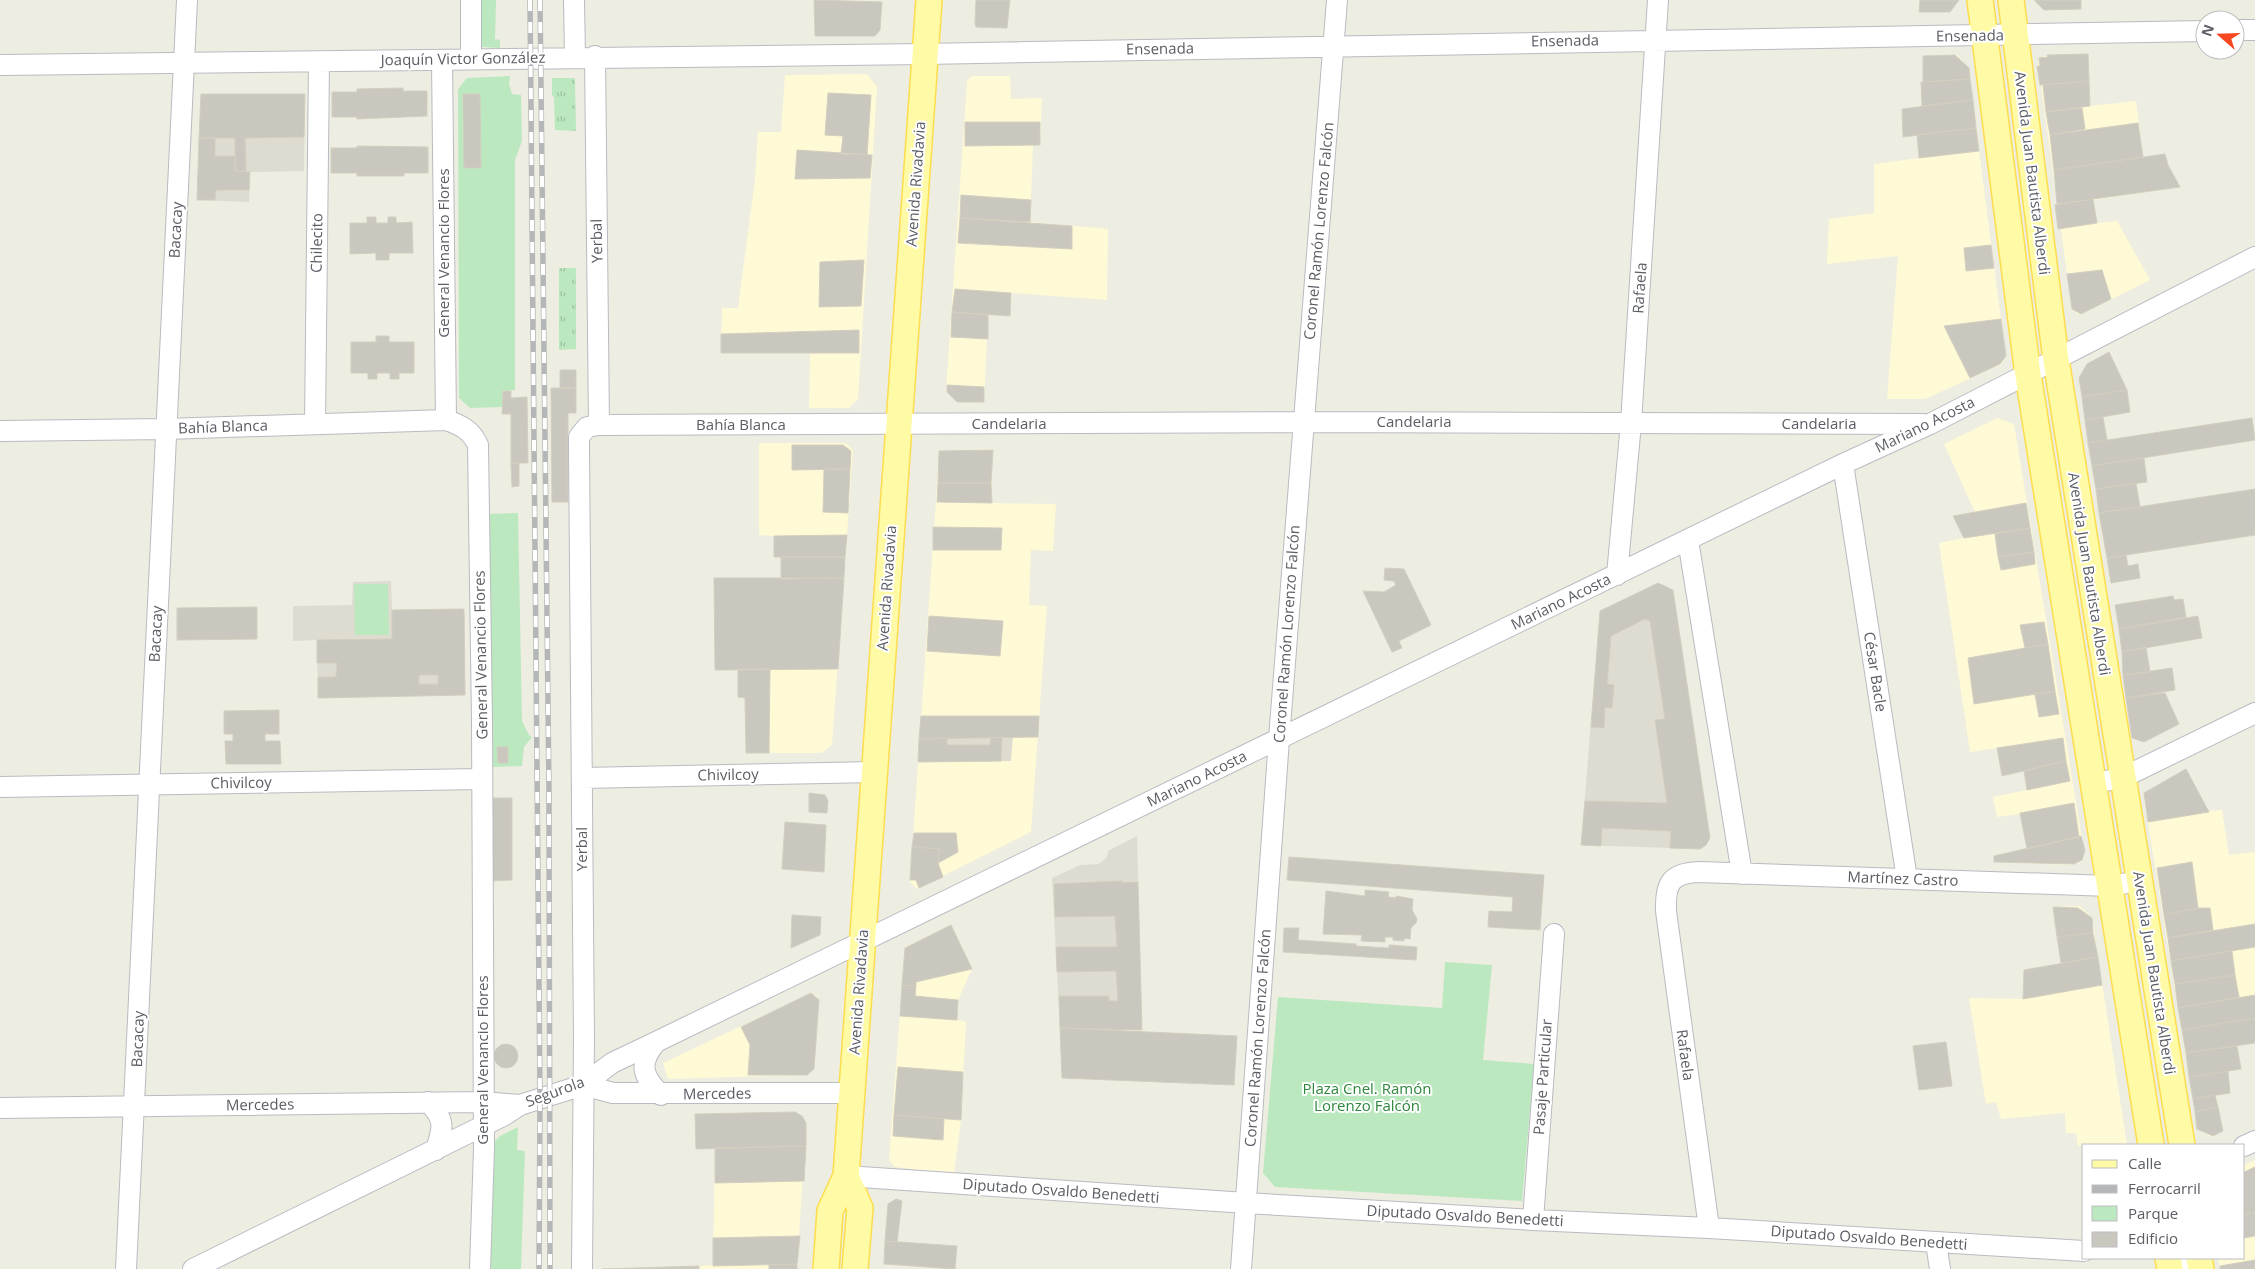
<svg xmlns="http://www.w3.org/2000/svg" width="2255" height="1269" font-family="'Open Sans',sans-serif">
<style>
.commercial{fill:#fffad6}
.education{fill:#dedcd0}
.grass{fill:url(#grass-tufts)}
.park{fill:#bce8c0}
.building{fill:#c9c7be;stroke:#d3cfbf;fill-rule:evenodd}
.lines{fill:none;stroke-linecap:round;stroke-linejoin:round}
.minor-casing{stroke:#b9bbc2;stroke-width:22}
.major-casing{stroke:#fcdd4d;stroke-width:28}
.minor{stroke:#fff;stroke-width:20}
.major{stroke:#fffaa6;stroke-width:25}
.rail-casing{stroke:#b5b6b7;stroke-width:5.5}
.rail{stroke:#fff;stroke-width:4;stroke-dasharray:11;stroke-linecap:butt}
.labels{text-anchor:middle;stroke-width:4;stroke-linejoin:round;paint-order:stroke}
.street-label{font-size:15px;fill:#5a5d64;stroke:#fff}
.park-label{font-size:15px;fill:#2e873c;stroke:#fff}
</style>
<defs>
<pattern id="grass-tufts" width="24" height="20" patternUnits="userSpaceOnUse" patternTransform="scale(1.25)"><rect width="24" height="20" fill="#bce8c0"/><path d="M3 7l-1-3M5 7V3M7 7l1-3M15 17l-1-3M17 17v-4M19 17l1-3" fill="none" stroke="#9cbfa0"/></pattern>
</defs>
<rect width="100%" height="100%" fill="#eeede1"/>
<!-- commercial -->
<path class="commercial" d="M2088 54 2090 106 2136 101 2143 157 2165 154 2168 165 2180 187 2093 200 2097 223 2117 221 2150 280 2080 315 2072 310 2038 64 2044 56Z
M1957 55 1968 67 2006 357 2002 364 1925 399H1887L1898 256 1827 264 1829 219 1874 213V164L1919 158 1917 135 1903 137 1902 109 1922 106 1921 82H1923V56Z
M867 74 877 87 858 399 849 408H809L810 353H721L722 308H738L755 179 758 132H781L785 75Z
M972 76H1010L1011 99 1042 98 1040 145 1033 146 1030 222 1108 229 1107 300 1012 293 1010 316 988 315 984 402 957 401 946 391 967 81Z
M1997 418 2014 424 2084 851 2081 862 2070 865 1994 862V856L2027 848 2020 814 1997 817 1993 797 2027 790 2024 771 2002 776 1997 748 1970 752 1939 543 1964 538 1953 516 1975 512 1944 444Z
M759 443H845L853 450 832 745 822 753H746L745 698 738 697V669L715 670 714 578H781V557L774 536 759 535Z
M992 449V503L1056 504 1053 551 1031 550 1029 605 1047 606 1031 832 917 889 910 882 939 455 945 451Z
M2186 769 2209 811 2222 810 2229 855 2255 852V1043L2237 1046 2241 1069 2228 1071 2230 1093 2216 1096 2223 1131 2212 1137 2198 1130 2144 799 2146 793Z
M2080 906 2092 918 2127 1145 2078 1146 2076 1133H2066L2065 1113 2001 1119 1996 1102 1986 1104 1969 998 2023 999 2024 970 2061 963 2053 907Z
M951 925 972 969 958 1000 957 1020 966 1022 961 1120 954 1174 895 1167 889 1160 905 947Z
M811 993 818 997 814 1069 807 1075 668 1079 663 1063Z
M795 1112 802 1116 806 1123 797 1269H699V1266L713 1265 715 1148 696 1149 695 1114Z
M2255 1160V1269H2220L2218 1258H2244V1165Z"/>
<!-- education -->
<path class="education" d="M201 94H305L304 171 250 172 249 202 197 200Z
M391 581 392 610 464 609 465 695 318 698 317 640 293 641V606L352 605 353 582Z
M1658 583 1673 590 1710 838 1706 845 1700 849 1581 845 1600 611Z
M1013 737 1011 761 937 762 938 739Z
M1137 836 1142 1030 1060 1028 1052 878 1080 865 1099 864 1107 857 1108 851Z"/>
<!-- grass -->
<path class="grass" d="M552 78H575L576 131 555 130 554 97 552 96Z
M559 268H576V349L559 350Z"/>
<!-- park -->
<path class="park" d="M481 0H496L495 39 500 40V48L482 47Z
M510 76 509 84 512 94 521 95 522 141 515 160V390L503 391 502 407 470 408 459 398 458 89 467 78Z
M518 513 522 721 529 735 532 737 524 747 522 766 492 767 488 514Z
M354 584H388L389 635H355Z
M1445 962 1492 965 1483 1060 1534 1064 1522 1201 1275 1187 1263 1173 1278 997 1442 1008Z
M518 1127 517 1150 525 1151 521 1269H488L493 1143 500 1136Z"/>
<!-- building -->
<path class="building" d="M814 0 882 2 880 30 875 36H815Z
M976 0H1010L1007 28 976 27 975 23Z
M1920 0H1959L1950 12H1919Z
M2034 0H2081V9L2044 10Z
M2088 54 2089 81 2040 85 2037 66H2040L2039 58 2048 57 2047 55Z
M1955 55 1969 68 1970 79 1923 82V56Z
M1970 79 1973 100 1922 106 1921 82Z
M2089 81 2090 106 2046 112 2043 85Z
M403 88V91H427V116L357 119V117H332V92H357V89Z
M828 93 871 95 867 155 841 154 843 136 825 135Z
M201 94H305L304 137 245 138 246 171H235V138H199Z
M463 94H480L481 168H464Z
M1973 100 1976 128 1903 137 1902 109Z
M2082 108 2085 129 2050 135 2046 112Z
M965 122H1040V145L965 146Z
M2138 123 2143 157 2054 170 2050 135Z
M1976 128 1979 151 1919 158 1917 135Z
M199 138H215V156H235V171L250 172 249 190H216L215 200H197Z
M357 146 428 147V173H404V176H357V173H331V148H357Z
M797 150 872 155 870 178 795 179Z
M2165 154 2168 165 2180 187 2057 204 2054 170Z
M961 195 1031 200 1030 222 960 218Z
M2093 199 2097 223 2058 229 2055 205Z
M367 217H376V223H388V217H396V223L412 222 413 253H389V260H376V253L350 254V223H367Z
M960 218 1072 226V249L958 243Z
M1991 245 1994 268 1966 271 1964 248Z
M864 260 861 306 819 307 820 262Z
M2102 270 2111 299 2081 314 2072 309 2067 274Z
M955 289 1011 293 1010 316 952 312Z
M952 312 988 315V339L951 337Z
M2001 319 2006 356 2000 364 1970 378 1944 326Z
M859 330V353H721V334Z
M376 336H389V342H414V373H399V379H390V373H377V379H368V373H351V342H376Z
M2109 352 2127 390 2082 397 2079 378 2087 364Z
M560 370H576V388H560Z
M947 385 984 387V402H957L947 392Z
M551 388H576V413H568V502H552Z
M2127 390 2130 412 2085 420 2082 397Z
M503 391H511V398L527 397 528 463H511V414H502Z
M2103 417 2107 440 2088 443 2085 420Z
M2252 418 2255 440 2092 466 2088 443Z
M792 445H843L851 451 850 469 792 470Z
M993 450 991 483H938L939 451Z
M2144 458 2147 482 2096 489 2092 466Z
M511 463H519V486L512 487Z
M824 469H850L848 513 823 512Z
M938 483H991L992 503 937 502Z
M2136 483 2140 507 2099 513 2096 489Z
M2255 489V535L2107 558 2099 513Z
M2026 503 2030 528 1964 538 1953 516Z
M933 527 1002 528 1001 550H933Z
M2030 528 2034 552 1998 557 1995 534Z
M847 535 845 557H774V536Z
M2034 552 2035 564 2001 570 1998 557Z
M2126 555 2128 566 2138 564 2140 578 2111 583 2107 558Z
M781 557H845L844 578 781 579Z
M1385 568 1404 569 1431 625 1399 641 1402 648 1392 652 1363 591 1384 592 1396 585 1394 581 1384 580Z
M714 578H844L838 669 715 670Z
M1658 583 1673 590 1710 838 1706 845 1700 849 1670 848 1671 831 1602 828 1601 846 1581 845 1585 801 1667 803 1655 720 1665 719 1650 621 1645 619 1611 636 1607 684 1614 685 1612 708 1605 707 1604 728 1591 727 1600 611Z
M2173 596 2174 600 2183 599 2186 617 2119 629 2115 605Z
M257 607V639L177 640V608Z
M464 609 465 695 318 698V677H336L337 663H317V640L392 639V610ZM419 675H438V684H419Z
M929 616 1003 621 1000 656 927 651Z
M2198 616 2202 638 2122 652 2119 629Z
M2044 622 2048 644 2025 648 2020 625Z
M2048 644 2055 691 1974 704 1968 658Z
M2146 647 2150 672 2123 675 2122 652Z
M2172 668 2175 690 2126 698 2123 675Z
M738 669H770L769 753H746L745 698 738 697Z
M2055 691 2059 714 2039 717 2035 694Z
M2165 693 2179 724 2144 742 2132 738 2126 698Z
M279 710V734H265V741H280L281 764H226L225 741H233V734H224V711Z
M921 716H1039L1038 737 919 739Z
M1002 737 1001 761 918 762 919 739 947 738V745H990L991 738Z
M2063 738 2066 761 2002 776 1997 748Z
M497 747H508V763H498Z
M2066 761 2070 781 2027 790 2024 771Z
M2186 769 2209 812 2148 822 2144 793Z
M809 793 825 795 828 801 827 813 809 812Z
M492 798H512V880L492 881Z
M2074 803 2079 837 2027 849 2020 813Z
M785 822 826 825 824 872 782 869Z
M914 833H956L958 852 938 863 940 849 912 847Z
M2081 836 2085 850 2082 860 2074 864 1994 862V856Z
M912 847 940 849 938 863 943 877 919 888 916 880H910Z
M1289 857 1544 875 1540 930 1488 927 1489 911 1512 912 1513 897 1287 880Z
M2192 862 2198 908 2164 915 2157 868Z
M1122 881V883L1138 882 1142 1030 1060 1028 1059 996H1109V1001H1118L1116 971 1057 972 1056 947H1117L1115 916 1055 917 1054 884Z
M1365 890 1389 892 1388 897 1396 898V896L1413 899 1412 910 1417 919 1416 923 1411 928 1410 939 1404 938V941L1393 940V937H1385V942L1361 941 1362 935 1323 934 1326 891 1365 896Z
M2053 907 2078 908 2092 918 2093 933 2057 937Z
M2198 908H2210L2213 930 2168 938 2164 915Z
M792 915 821 917 820 935 791 948Z
M2255 924V947L2171 961 2168 938Z
M951 925 972 969 916 982V986L902 985 905 948Z
M1284 928H1299L1298 940 1356 944V946L1389 948V945L1417 947 1416 960 1283 952Z
M2093 933 2098 957 2061 963 2057 937Z
M2232 951 2235 975 2175 984 2171 961Z
M2098 957 2102 985 2023 999 2024 970Z
M2235 975 2239 997 2178 1008 2175 984Z
M902 985 916 986 915 996 958 1000 957 1020 900 1016Z
M811 993 819 1000 814 1069 807 1075H748L750 1045 741 1027Z
M2255 995V1018L2182 1030 2178 1008Z
M2255 1018V1043L2186 1053 2182 1030Z
M1060 1028 1237 1036 1234 1085 1062 1078Z
M1946 1042 1952 1086 1919 1090 1913 1046Z
M494 1056a12 12 0 1 1 24 0a12 12 0 1 1-24 0Z
M2237 1046 2241 1069 2189 1077 2186 1053Z
M898 1067 963 1072 961 1120 894 1115Z
M2228 1071 2230 1093 2193 1099 2189 1077Z
M2215 1095 2218 1107 2195 1112 2193 1099Z
M2218 1107 2223 1131 2213 1136 2197 1129 2195 1112Z
M795 1112 802 1116 806 1123V1146L696 1149 695 1114Z
M894 1115 944 1119 943 1140 893 1136Z
M806 1146 804 1181 715 1183V1148Z
M2255 1167V1213L2244 1214V1172Z
M896 1199 902 1201 897 1242 885 1241 888 1204Z
M2255 1213V1236L2244 1238V1214Z
M800 1236 797 1264 713 1266V1238Z
M885 1241 957 1246 955 1269 884 1264Z
M2255 1260V1269H2220V1266Z
M797 1264V1269H769V1265Z
M699 1266V1269H602Z"/>
<g class="lines">
<!-- minor casing -->
<g class="minor-casing">
<path id="minor" d="M574 0 575 57
M2235 30H2255
M595 56 599 425
M471 59V0
M442 60 446 420
M0 65 925 54 2205 31
M315 424 319 62
M0 431 166 429 446 420C461 425 471 430 478 445L482 721 484 1148 480 1269
M1843 464 1907 879
M1688 540 1742 874
M1617 575 1631 423 1658 0
M582 778 875 772
M2094 783 2122 778 2255 713
M0 787 481 779
M656 1042C638 1064 642 1076 661 1095
M583 1085 613 1093H852
M428 1102C446 1120 443 1127 436 1150
M0 1108 482 1102 520 1105
M2244 1146 2255 1141
M846 1176 1246 1203 1533 1220 1709 1228 2084 1251
M1533 1220 1554 934
M1709 1228 1666 911C1665 884 1670 873 1699 872L2110 886 2139 881
M1936 1243 1940 1269
M2174 1258 2200 1264
M126 1269 187 0
M193 1269 503 1116 520 1105 583 1085 612 1063 656 1042 1843 464 1930 424 2255 257
M582 1269 584 1039 579 448V437L587 427 599 425 1303 422 1923 424
M1241 1269 1279 739 1337 0"/>
</g>
<!-- major casing -->
<g class="major-casing">
<path id="major" d="M1980 0 2028 375 2151 1145
M2011 0 2056 360 2182 1145
M846 1176 860 1208 855 1269
M2168 1258 2170 1269
M2199 1258 2201 1269
M826 1269 830 1211 846 1176 929 0"/>
</g>
<!-- minor -->
<use href="#minor" class="minor"/>
<!-- major -->
<use href="#major" class="major"/>
<!-- rail casing -->
<g class="rail-casing">
<path id="rail" d="M530 0 540 1098 539 1269
M540 0 549 792 550 1269"/>
</g>
<!-- rail -->
<use href="#rail" class="rail"/>
</g>
<g class="labels">
<!-- street labels -->
<g class="street-label">
<text transform="translate(1970 36) rotate(-1)" y="5">Ensenada</text>
<text transform="translate(1565 41) rotate(-1)" y="5">Ensenada</text>
<text transform="translate(1160 49) rotate(-1)" y="5">Ensenada</text>
<text transform="translate(463 59) rotate(-1)" y="5">Joaquín Victor González</text>
<text transform="translate(2032 173) rotate(83)" y="5">Avenida Juan Bautista Alberdi</text>
<text transform="translate(916 184) rotate(-86)" y="5">Avenida Rivadavia</text>
<text transform="translate(176 230) rotate(-87)" y="5">Bacacay</text>
<text transform="translate(1319 231) rotate(-85)" y="5">Coronel Ramón Lorenzo Falcón</text>
<text transform="translate(597 241) rotate(-91)" y="5">Yerbal</text>
<text transform="translate(317 243) rotate(-89)" y="5">Chilecito</text>
<text transform="translate(444 253) rotate(-90)" y="5">General Venancio Flores</text>
<text transform="translate(1640 288) rotate(-86)" y="5">Rafaela</text>
<text x="1414" y="427">Candelaria</text>
<text x="1009" y="429">Candelaria</text>
<text x="1819" y="429">Candelaria</text>
<text x="741" y="430">Bahía Blanca</text>
<text transform="translate(1925 425) rotate(-26)" y="5">Mariano Acosta</text>
<text transform="translate(223 427) rotate(-2)" y="5">Bahía Blanca</text>
<text transform="translate(2089 574) rotate(81)" y="5">Avenida Juan Bautista Alberdi</text>
<text transform="translate(887 588) rotate(-86)" y="5">Avenida Rivadavia</text>
<text transform="translate(1561 602) rotate(-26)" y="5">Mariano Acosta</text>
<text transform="translate(156 634) rotate(-87)" y="5">Bacacay</text>
<text transform="translate(1287 634) rotate(-86)" y="5">Coronel Ramón Lorenzo Falcón</text>
<text transform="translate(481 655) rotate(-91)" y="5">General Venancio Flores</text>
<text transform="translate(1875 672) rotate(81)" y="5">César Bacle</text>
<text transform="translate(728 775) rotate(-1)" y="5">Chivilcoy</text>
<text transform="translate(1197 779) rotate(-26)" y="5">Mariano Acosta</text>
<text transform="translate(241 783) rotate(-1)" y="5">Chivilcoy</text>
<text transform="translate(582 849) rotate(-90)" y="5">Yerbal</text>
<text transform="translate(1903 879) rotate(2)" y="5">Martínez Castro</text>
<text transform="translate(2154 973) rotate(81)" y="5">Avenida Juan Bautista Alberdi</text>
<text transform="translate(859 992) rotate(-86)" y="5">Avenida Rivadavia</text>
<text transform="translate(1258 1038) rotate(-86)" y="5">Coronel Ramón Lorenzo Falcón</text>
<text transform="translate(138 1039) rotate(-88)" y="5">Bacacay</text>
<text transform="translate(1685 1055) rotate(82)" y="5">Rafaela</text>
<text transform="translate(483 1060) rotate(-90)" y="5">General Venancio Flores</text>
<text transform="translate(1543 1077) rotate(-86)" y="5">Pasaje Particular</text>
<text transform="translate(555 1092) rotate(-20)" y="5">Segurola</text>
<text transform="translate(717 1094) rotate(-1)" y="5">Mercedes</text>
<text transform="translate(260 1105) rotate(-1)" y="5">Mercedes</text>
<text transform="translate(1061 1191) rotate(4)" y="5">Diputado Osvaldo Benedetti</text>
<text transform="translate(1465 1216) rotate(3)" y="5">Diputado Osvaldo Benedetti</text>
<text transform="translate(1869 1238) rotate(4)" y="5">Diputado Osvaldo Benedetti</text>
</g>
<!-- park labels -->
<g class="park-label">
<text x="1367" y="1094">Plaza Cnel. Ramón<tspan x="1367" dy="17">Lorenzo Falcón</tspan></text>
</g>
</g>
<!-- legend -->
<rect x="2082" y="1144" width="162" height="115" fill="#ffffff" stroke="#bdbec1"/>
<rect x="2092" y="1160" width="25" height="8" fill="#fffaa6" stroke="#bdbec1"/>
<text x="2128" y="1169" font-size="15" fill="#5a5d64">Calle</text>
<rect x="2092" y="1185" width="25" height="8" fill="#b5b6b7" stroke="#bdbec1"/>
<text x="2128" y="1194" font-size="15" fill="#5a5d64">Ferrocarril</text>
<rect x="2092" y="1206" width="25" height="15" fill="#bce8c0" stroke="#bdbec1"/>
<text x="2128" y="1219" font-size="15" fill="#5a5d64">Parque</text>
<rect x="2092" y="1232" width="25" height="15" fill="#c9c7be" stroke="#bdbec1"/>
<text x="2128" y="1244" font-size="15" fill="#5a5d64">Edificio</text>
<!-- north arrow -->
<g transform="translate(2220 35) rotate(290)"><circle r="24" fill="#ffffff" stroke="#bdbec1"/>
<path d="M0-4L9 19L0 12L-9 19Z" fill="#f64720"/>
<text y="-8" font-size="14" font-weight="bold" text-anchor="middle" fill="#5a5d64">N</text>
</g>
</svg>
